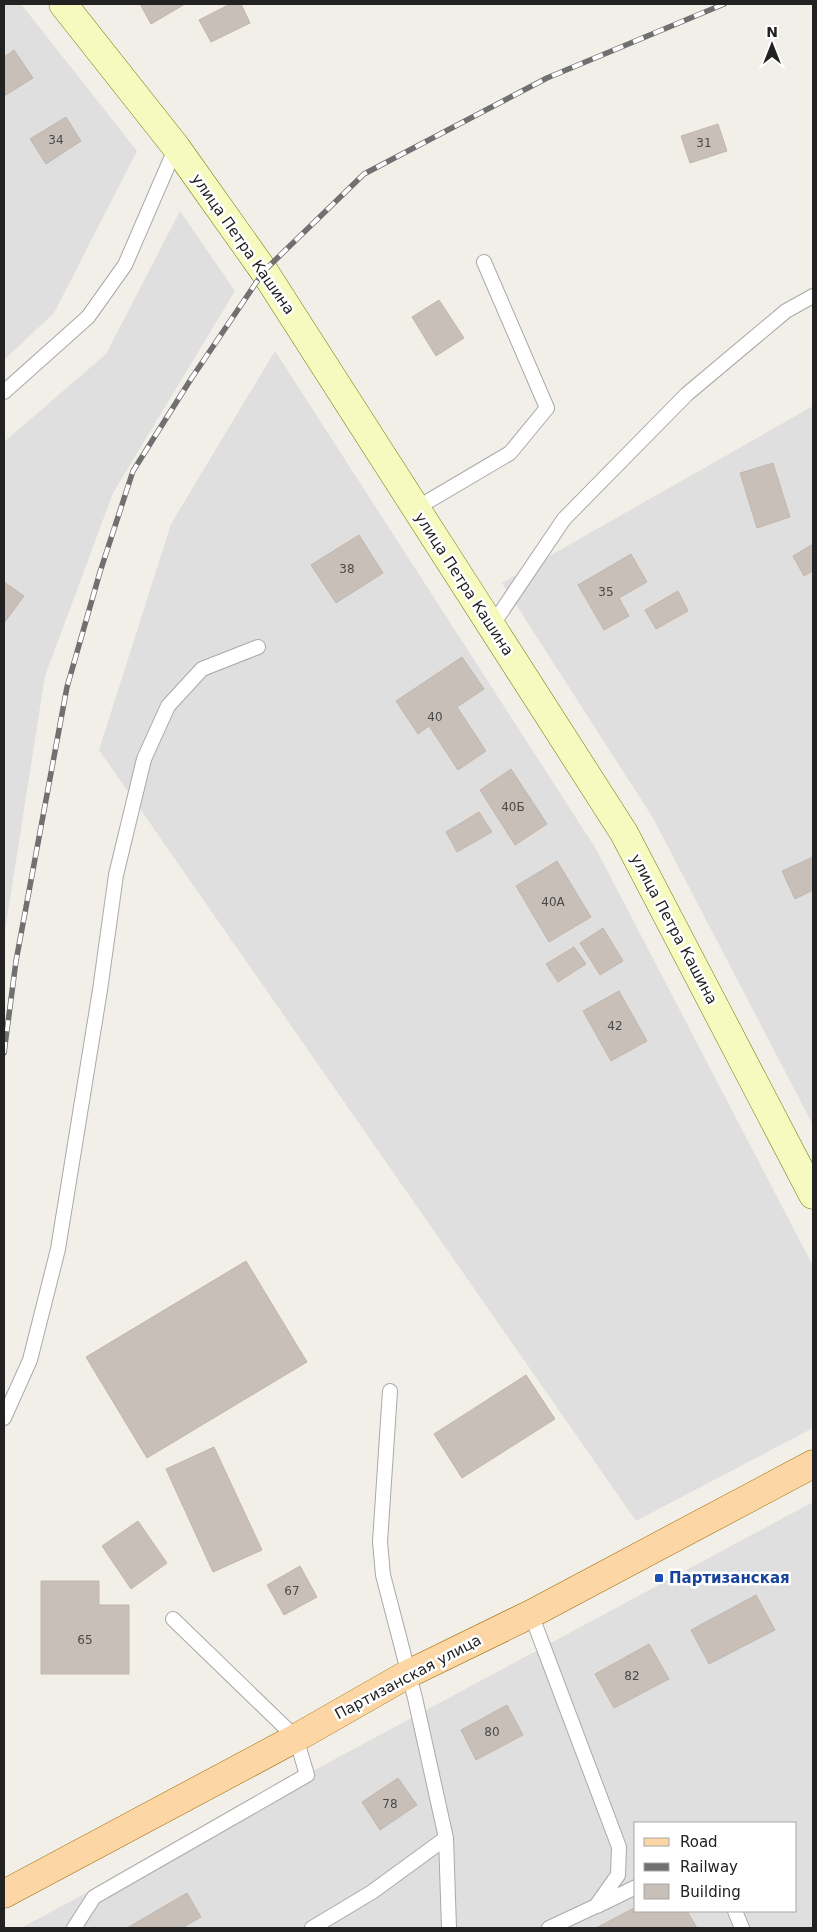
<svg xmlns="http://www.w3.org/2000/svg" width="817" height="1932" font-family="'DejaVu Sans',sans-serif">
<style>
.residential{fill:#e0dfdf;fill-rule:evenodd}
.building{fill:#c7bfb8;stroke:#c4b6ab}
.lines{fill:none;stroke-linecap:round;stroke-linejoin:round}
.lane-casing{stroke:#a9a9a9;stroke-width:16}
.secondary-casing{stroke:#707d05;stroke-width:29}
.primary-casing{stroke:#a06b00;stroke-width:29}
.lane{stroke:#fff;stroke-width:14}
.secondary{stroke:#f7fabf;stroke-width:28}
.primary{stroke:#fcd6a4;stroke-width:28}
.rail-casing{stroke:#707070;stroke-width:5.5}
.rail{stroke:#fff;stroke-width:4;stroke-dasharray:11;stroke-linecap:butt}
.transit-dot{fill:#1a4fb4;stroke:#fff;stroke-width:2}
.labels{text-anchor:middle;stroke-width:5;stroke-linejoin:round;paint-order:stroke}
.number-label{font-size:12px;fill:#4b4948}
.street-label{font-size:15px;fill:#222;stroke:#fff}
.transit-label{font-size:15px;font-weight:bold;fill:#164399;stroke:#fff;text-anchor:start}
</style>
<rect width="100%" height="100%" fill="#f2efe9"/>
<!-- residential -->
<path class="residential" d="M4 4H21L137 151 54 313 4 360Z
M180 211 235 291 113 493 45 676 4 937V442L106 354Z
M275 351 596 849 813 1266V1428L636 1521 99 750 171 524Z
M813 406V1125L653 818 502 583Z
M813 1502V1928H21ZM636 1823H796V1911H636Z"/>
<!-- building -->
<path class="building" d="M140 4H185L151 24Z
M230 4H241L250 23 211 42 199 20Z
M14 50 33 78 4 96V57Z
M66 117 81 141 46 164 30 139Z
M718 124 727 151 690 163 681 136Z
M439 300 464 338 436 356 412 317Z
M773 463 790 517 757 528 740 473Z
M359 535 383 573 336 603 311 565Z
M813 544V571L804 576 793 556Z
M631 554 647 582 619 598 629 616 604 630 578 585Z
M4 582 24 596 4 623Z
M678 591 688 611 656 629 645 610Z
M462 657 484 689 457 707 486 751 458 770 429 726 418 734 396 701Z
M511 769 547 824 515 845 480 790Z
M479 812 492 832 457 852 446 832Z
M813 857V890L795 899 782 871Z
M557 861 591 917 549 942 516 886Z
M603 928 623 961 600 975 580 943Z
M574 947 586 964 558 982 546 964Z
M619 991 647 1041 611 1061 583 1011Z
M246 1261 307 1362 147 1458 86 1357Z
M526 1375 555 1419 462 1478 434 1434Z
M214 1447 262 1550 213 1572 166 1469Z
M138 1521 167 1563 131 1589 102 1546Z
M300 1566 317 1597 284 1615 267 1585Z
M41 1581H99V1605H129V1674H41Z
M756 1595 775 1630 709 1664 691 1630Z
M649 1644 669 1679 614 1708 595 1674Z
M507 1705 523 1735 476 1760 461 1730Z
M398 1778 417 1805 380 1830 362 1802Z
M187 1893 201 1917 182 1928H127Z
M636 1907V1911H687L697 1928H596Z"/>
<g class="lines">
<!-- lane casing -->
<g class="lane-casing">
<path id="lane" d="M4 392 88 317 125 265 176 147
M415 509 510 453 547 408 484 262
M491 627 564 519 687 394 786 311 813 296
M390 1391 380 1542 383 1575 415 1698 446 1838 449 1928
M4 1418 30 1360 58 1249 100 990 116 875 144 759 168 706 202 669 258 647
M531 1614 619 1847 618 1875 596 1906 549 1928
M597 1906 636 1887
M735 1911 742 1928
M74 1928 94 1897 307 1775 296 1738 173 1619
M312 1928 372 1892 446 1838"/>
</g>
<!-- secondary casing -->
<g class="secondary-casing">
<path id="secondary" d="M63 4 176 147 264 271 624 833 813 1195"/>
</g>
<!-- primary casing -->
<g class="primary-casing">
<path id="primary" d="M4 1894 296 1738 408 1674 531 1614 813 1464"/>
</g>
<!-- lane -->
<use href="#lane" class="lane"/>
<!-- secondary -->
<use href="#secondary" class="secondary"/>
<!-- primary -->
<use href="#primary" class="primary"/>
<!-- rail casing -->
<g class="rail-casing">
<path id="rail" d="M4 1053 16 961 67 687 100 572 133 471 191 379 264 271 364 174 547 78 724 4"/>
</g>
<!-- rail -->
<use href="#rail" class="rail"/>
</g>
<!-- markers -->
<rect class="transit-dot" x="654" y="1573" width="10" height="10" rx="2.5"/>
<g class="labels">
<!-- number labels -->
<g class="number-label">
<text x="56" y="144">34</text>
<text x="704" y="147">31</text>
<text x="347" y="573">38</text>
<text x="606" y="596">35</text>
<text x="435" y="721">40</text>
<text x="513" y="811">40Б</text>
<text x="553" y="906">40А</text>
<text x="615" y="1030">42</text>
<text x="292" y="1595">67</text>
<text x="85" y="1644">65</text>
<text x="632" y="1680">82</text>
<text x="492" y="1736">80</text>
<text x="390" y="1808">78</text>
</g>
<!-- street labels -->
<g class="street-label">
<text transform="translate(243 244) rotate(55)" y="5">улица Петра Кашина</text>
<text transform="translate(464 584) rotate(57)" y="5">улица Петра Кашина</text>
<text transform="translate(674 929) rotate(62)" y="5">улица Петра Кашина</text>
<text transform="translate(408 1677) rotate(-28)" y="5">Партизанская улица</text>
</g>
<!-- transit labels -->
<g class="transit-label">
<text x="669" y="1583">Партизанская</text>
</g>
</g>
<!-- border -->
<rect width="817" height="1932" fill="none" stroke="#222222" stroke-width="10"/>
<!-- legend -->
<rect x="634" y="1822" width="162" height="90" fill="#ffffff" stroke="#a7a7a7"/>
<rect x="644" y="1838" width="25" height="8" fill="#fcd6a4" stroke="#a7a7a7"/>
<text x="680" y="1847" font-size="15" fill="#222222">Road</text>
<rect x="644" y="1863" width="25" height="8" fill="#707070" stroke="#a7a7a7"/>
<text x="680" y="1872" font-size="15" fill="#222222">Railway</text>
<rect x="644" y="1884" width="25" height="15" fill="#c7bfb8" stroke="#a7a7a7"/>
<text x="680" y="1897" font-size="15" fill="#222222">Building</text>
<!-- north arrow -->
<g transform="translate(772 45)" stroke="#ffffff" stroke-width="4" paint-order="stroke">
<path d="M0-4L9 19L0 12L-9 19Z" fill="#222222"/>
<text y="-8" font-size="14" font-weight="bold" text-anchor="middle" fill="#222222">N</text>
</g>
</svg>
